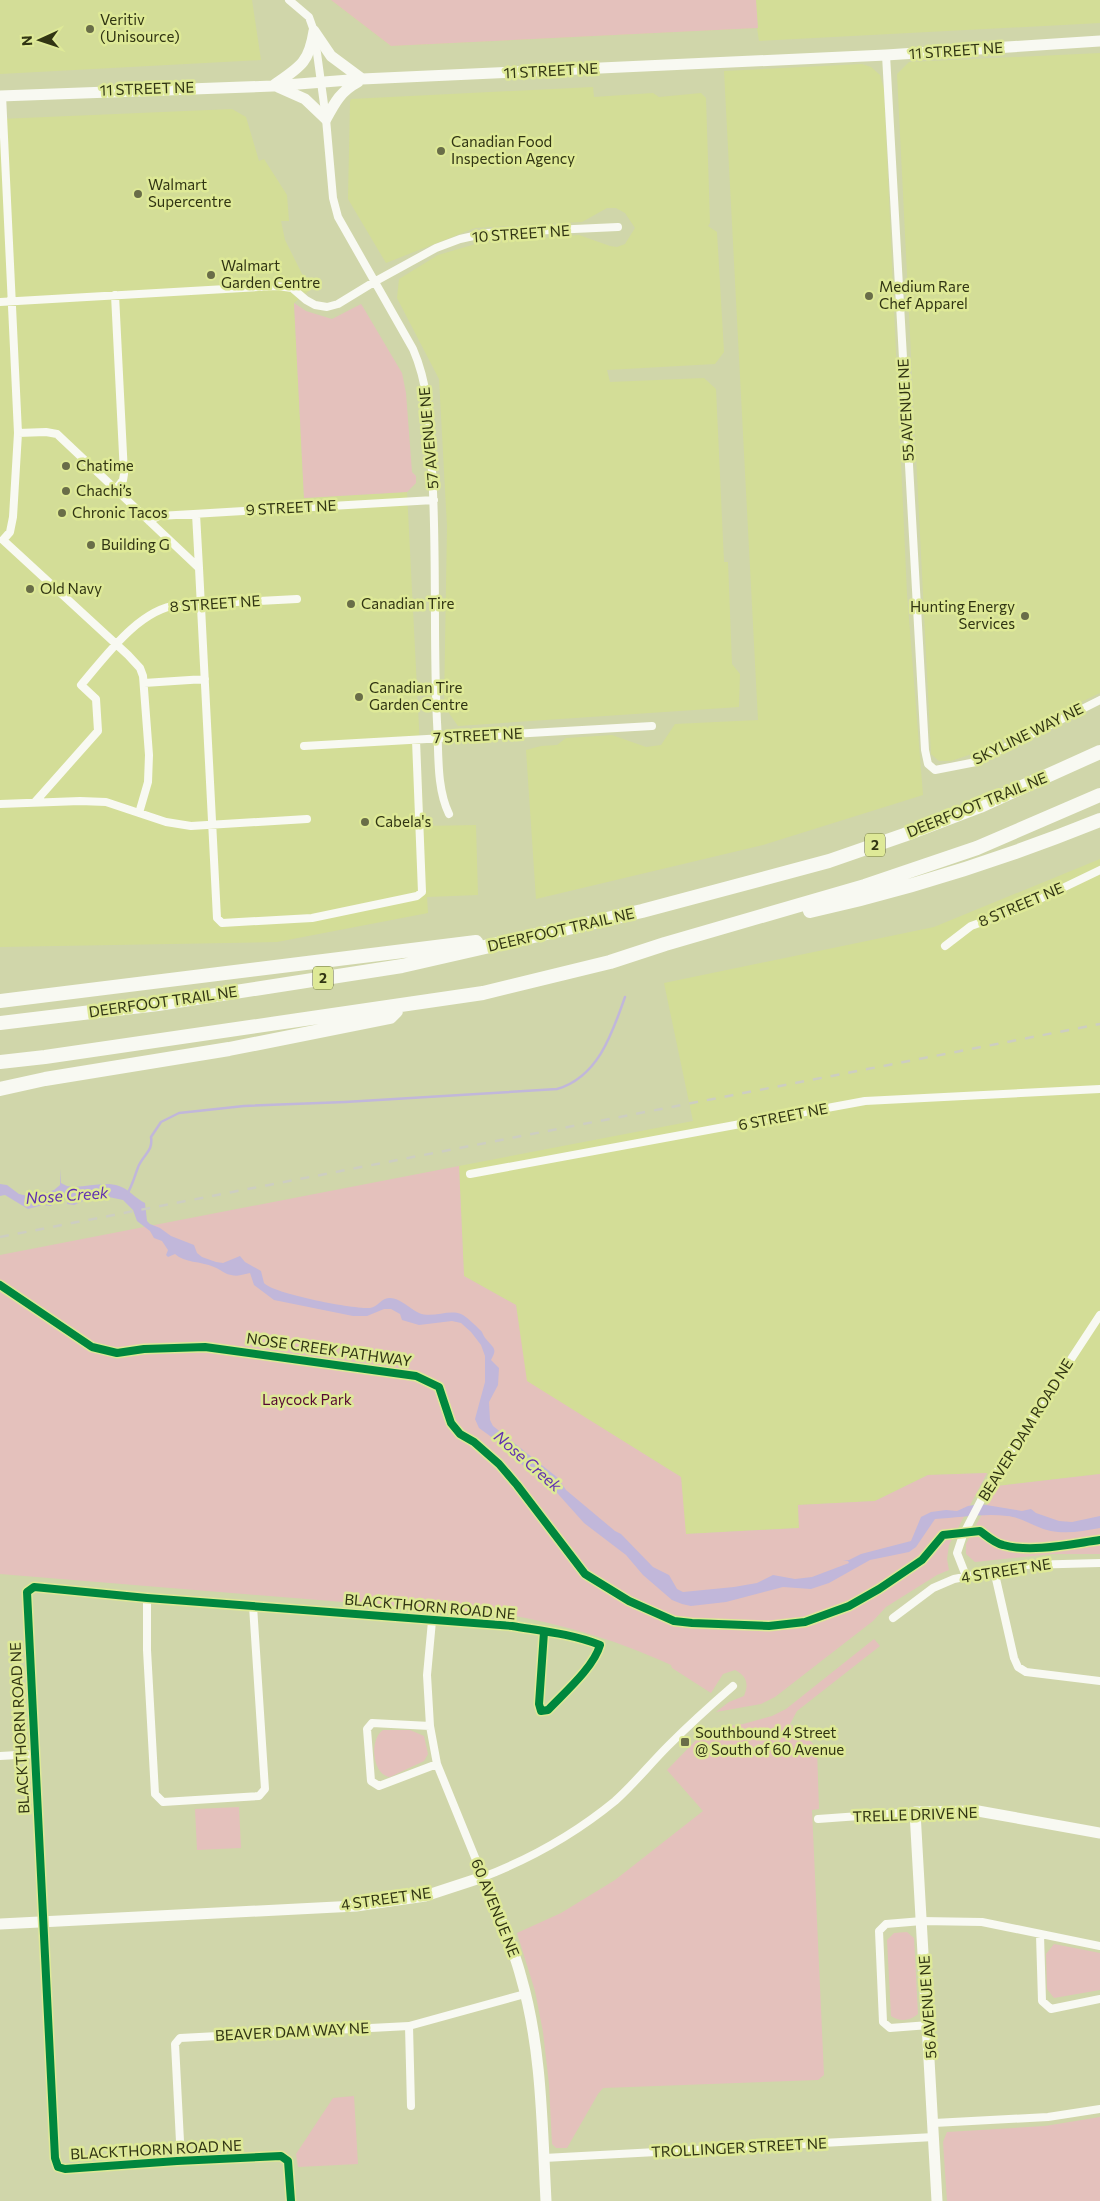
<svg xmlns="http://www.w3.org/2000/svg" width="1100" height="2201" font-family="Commissioner,sans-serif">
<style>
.built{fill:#d3dd97}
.green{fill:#e4c1bc}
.water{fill:#c1b7da}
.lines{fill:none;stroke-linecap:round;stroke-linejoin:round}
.stream{stroke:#c1b7da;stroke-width:2.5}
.street{stroke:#f8f9f2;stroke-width:8}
.secondary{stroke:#f8f9f2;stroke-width:11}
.highway{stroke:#f8f9f2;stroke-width:14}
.rail{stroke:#cdcec1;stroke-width:2.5;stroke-dasharray:9 9;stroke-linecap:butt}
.cycleway-casing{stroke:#dee997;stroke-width:11}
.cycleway{stroke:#00873e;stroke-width:8}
.poi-dot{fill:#696d48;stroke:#dee997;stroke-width:2}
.labels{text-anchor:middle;stroke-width:5;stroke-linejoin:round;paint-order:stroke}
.shield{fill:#dee997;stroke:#656b3b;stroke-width:1}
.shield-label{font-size:14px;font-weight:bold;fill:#313513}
.poi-label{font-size:15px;fill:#313513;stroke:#dee997;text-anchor:start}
.street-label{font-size:15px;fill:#313513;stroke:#dee997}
.park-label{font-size:15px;fill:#560732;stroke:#dee997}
.water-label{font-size:16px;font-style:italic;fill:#6130b2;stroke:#dee997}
</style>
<rect width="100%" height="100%" fill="#d0d6aa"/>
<!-- built -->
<path class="built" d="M0 0H252L261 60 0 74Z
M331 0H1100V23L759 41 757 28 391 46Z
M1100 53V693L972 754 951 761H939L931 754 897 74 909 62Z
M862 64 871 67 880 75 884 89 907 594 923 795 763 845 536 899 526 750 541 746 557 745 566 738 612 735 646 747 661 745 675 724 758 720 724 71Z
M593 87 594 97 653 93 659 97 701 93 706 98 710 223 708 226 717 232 724 352 715 364 607 370 610 382 704 378 716 389 724 562H728L732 664 740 674 739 707 458 726 444 706 447 526 439 379 397 298 399 279 438 255 479 243 579 235 610 246 617 247 625 244 635 228 625 213 616 208H607L582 222 475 228 386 263 348 199 350 102 351 99Z
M232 109 246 117 259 161 264 159 287 195 289 221H281L285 240 310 290 294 303 304 498 407 492 424 826 476 825 478 895 427 897 428 913 277 942 0 947V119Z
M1100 859V1474L997 1486 987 1473 928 1475 875 1501 798 1505 799 1528 685 1534 681 1477 526 1381 516 1305 464 1276 459 1166 693 1121 664 983 934 927Z"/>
<!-- green -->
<path class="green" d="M331 0H756L758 28 391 46Z
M294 303 306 311 332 319 361 304 363 307 402 373 406 393 412 472 416 476V483L407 492 304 498Z
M459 1166 464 1276 516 1305 527 1381 681 1477 686 1534 799 1528 798 1505 875 1501 928 1475 987 1473 949 1545 947 1559 949 1570 937 1575 886 1607 873 1621 775 1697 761 1704 716 1712 729 1702 744 1696C749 1684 747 1676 735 1670L723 1674 711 1693 672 1668 671 1665C618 1641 573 1627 515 1616L0 1574V1255Z
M1100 1474V1554H1052L975 1562 966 1554V1544L997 1486Z
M874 1639 880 1646 797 1711 790 1724 808 1738 817 1749 819 1809 812 1810 824 2075 818 2080 603 2088 598 2094 567 2148H556L552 2144 549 2084 543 2032 535 1991 517 1933 561 1913 615 1880 703 1811 667 1770 706 1730 743 1724 772 1716 786 1709Z
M383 1730H410L424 1736 428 1754 424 1761 390 1777C372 1775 369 1739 383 1730Z
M239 1807 241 1848 197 1850 195 1809Z
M907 1932 914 1938 918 2014C910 2021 900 2022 891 2016L887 1940 894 1933Z
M1054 1944 1100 1953V1990L1054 1998 1047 1989 1046 1954Z
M354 2096 358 2164 298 2167 296 2154 333 2098Z
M1100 2117V2201H947L943 2142 947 2132 1045 2126Z"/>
<!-- water -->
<path class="water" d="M61 1169V1183L67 1186C84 1189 103 1180 119 1186 129 1189 136 1199 145 1203L147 1221 150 1224 160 1228 171 1236 194 1245 197 1253 202 1257 216 1262 223 1263 240 1256 245 1262 261 1271 264 1283C274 1294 353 1309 370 1308 378 1307 381 1298 389 1298 399 1297 410 1309 419 1313 433 1319 450 1308 463 1315 469 1319 475 1325 480 1330 483 1332 483 1336 486 1339 493 1348 498 1348 491 1360L499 1368 498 1385 489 1402 490 1420 493 1426 558 1478 566 1490 615 1531 621 1534 653 1567 669 1575 677 1589 683 1592 734 1587 757 1583 773 1575 795 1579 812 1577 849 1563 848 1561H843L849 1560 861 1554 911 1541 921 1517 931 1512 946 1510 957 1511 968 1506 980 1504 1022 1511 1031 1509 1036 1513 1059 1521 1072 1522 1100 1516V1528C1078 1532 1057 1536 1036 1526 1026 1522 1018 1517 1007 1516 984 1513 958 1518 935 1519L916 1547 909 1552 870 1560 829 1583 811 1589 783 1587 726 1602 691 1606 682 1604 672 1600 643 1575 626 1555 584 1523 550 1485 527 1470 508 1449 479 1428 475 1419 485 1382V1356L481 1345 471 1332 461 1323 452 1321 419 1325 402 1320 400 1314 391 1309H384L367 1316H353L274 1300 254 1285 250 1273C244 1274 239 1277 231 1275 224 1274 220 1269 214 1267 200 1261 185 1263 175 1254L168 1257 166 1255 168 1250 162 1241 154 1238 150 1231 137 1221 133 1210 123 1200 104 1196 91 1200 83 1201 74 1205 67 1204 68 1200 61 1198 55 1201 51 1206 43 1205 28 1209 5 1195 0 1196V1184L7 1185 19 1194 32 1197 54 1190 60 1185Z"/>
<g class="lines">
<!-- stream -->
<path class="stream" d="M127 1194C133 1185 135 1174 139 1165 145 1153 153 1151 151 1137L161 1122 179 1113 244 1106 345 1102 557 1089C598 1077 612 1034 625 997"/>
<!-- street -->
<path class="street" d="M289 0 309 17 314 31 326 119 333 198 338 217 413 349C430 388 430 429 432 471 437 555 433 638 437 722 439 752 436 787 449 814
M886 55 925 750 928 764 935 770 976 762 1100 700
M2 95 18 433 13 517 10 532 3 540
M115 295 124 474 123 480 116 489
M0 302 277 286 292 288 306 300 315 305 327 307 338 304 374 282 436 248 460 239 487 233 618 227
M18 433 46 432 57 434 199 568 217 918 222 923 312 918 417 896 422 892 416 740
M196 514 199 568
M149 521 159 516 434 500
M3 540 128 655 140 668 143 676 149 755 148 782 139 813
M144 683 205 679
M304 746 652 726
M35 802 98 731 96 699 81 685C105 657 139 609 178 605L297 599
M0 804 80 801 106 802 166 822 191 826 307 819
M945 946 971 926 1019 909 1100 870
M470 1174 865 1101 1100 1089
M994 1570 1014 1658 1018 1667 1026 1672 1100 1681
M966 1576 957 1553 963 1535 991 1481 1100 1315
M147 1598V1650L155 1794 163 1802 259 1796 265 1789 253 1606
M893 1618 933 1588 954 1579 1026 1565 1100 1563
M432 1621 427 1675 430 1726 437 1764 483 1877C530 1859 576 1833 615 1801 634 1784 650 1764 668 1746 689 1725 711 1705 733 1686
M430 1726 372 1723 367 1729 371 1781 379 1786 437 1764
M0 1756 35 1754
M818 1819 915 1812
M1040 1935 1042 2001 1051 2009 1100 1999
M929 2025 890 2028 883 2022 879 1931 886 1924 922 1921 982 1922 1100 1946
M409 2026 411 2106
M934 2123 1048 2117 1100 2109
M544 2158 934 2137
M181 2161 175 2044 180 2038 409 2026 525 1994
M291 2201 288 2161 281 2156 177 2161 65 2169 58 2167 55 2158 27 1592 34 1587 147 1598 512 1626C542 1631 572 1634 600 1645 594 1667 564 1693 548 1710L541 1711 539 1704 544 1632"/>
<!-- secondary -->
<path class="secondary" d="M314 31 331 56 362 79
M274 85C300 67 309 63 314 31
M278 87 305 99 326 119C335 102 341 91 358 82
M0 96 273 86 362 79 886 55 1100 41
M0 1924 356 1906 425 1896 483 1877C496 1909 512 1942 521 1977 542 2049 542 2126 546 2201
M937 2201 915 1812 978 1811 1100 1833"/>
<!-- highway -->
<path class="highway" d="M810 911C909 889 1006 858 1100 820
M0 1001 476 942
M0 1023 158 1004 402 966 642 911 829 861 904 835 980 806 1100 752
M0 1062 45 1057 483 993 610 962 665 944 865 886 977 848 1100 795
M0 1089 45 1079 229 1049 390 1017 396 1011"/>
<!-- rail -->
<path class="rail" d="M0 1237 1100 1024"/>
<!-- cycleway casing -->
<g class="cycleway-casing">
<path id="cycleway" d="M0 1285 92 1347 117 1353 144 1349 205 1347 416 1376 439 1387 451 1423 460 1434 474 1442 499 1464 517 1485 585 1574 629 1601 674 1621 692 1623 769 1626 805 1622 849 1606 879 1589 922 1560 943 1535 980 1531C987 1536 994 1543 1003 1545 1031 1553 1071 1544 1100 1540
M291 2201 288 2161 281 2156 177 2161 65 2169 58 2167 55 2158 27 1592 34 1587 147 1598 512 1626C542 1631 572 1634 600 1645 594 1667 564 1693 548 1710L541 1711 539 1704 544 1632"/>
</g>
<!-- cycleway -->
<use href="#cycleway" class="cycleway"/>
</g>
<!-- markers -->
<g class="poi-dot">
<circle cx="90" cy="29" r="5"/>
<circle cx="441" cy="151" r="5"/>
<circle cx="138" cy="194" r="5"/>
<circle cx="211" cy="275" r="5"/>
<circle cx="869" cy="296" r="5"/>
<circle cx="66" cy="466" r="5"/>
<circle cx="66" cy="491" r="5"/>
<circle cx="62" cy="513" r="5"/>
<circle cx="91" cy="545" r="5"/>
<circle cx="30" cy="589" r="5"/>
<circle cx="351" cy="604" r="5"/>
<circle cx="1025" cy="616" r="5"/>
<circle cx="359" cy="697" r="5"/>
<circle cx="365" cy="822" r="5"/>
<rect x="680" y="1737" width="10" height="10" rx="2.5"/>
</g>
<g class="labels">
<!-- shield labels -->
<g class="shield">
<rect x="865" y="833.5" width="20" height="23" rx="4"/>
<rect x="313" y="966.5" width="20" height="23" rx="4"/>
</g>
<g class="shield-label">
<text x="875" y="850">2</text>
<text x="323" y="983">2</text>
</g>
<!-- poi labels -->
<g class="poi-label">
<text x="100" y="25">Veritiv<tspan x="100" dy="17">(Unisource)</tspan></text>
<text x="451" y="147">Canadian Food<tspan x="451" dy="17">Inspection Agency</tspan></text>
<text x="148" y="190">Walmart<tspan x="148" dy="17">Supercentre</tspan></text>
<text x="221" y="271">Walmart<tspan x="221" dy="17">Garden Centre</tspan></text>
<text x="879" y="292">Medium Rare<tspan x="879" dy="17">Chef Apparel</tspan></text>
<text x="76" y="471">Chatime</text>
<text x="76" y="496">Chachi’s</text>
<text x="72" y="518">Chronic Tacos</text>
<text x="101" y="550">Building G</text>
<text x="40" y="594">Old Navy</text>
<text x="361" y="609">Canadian Tire</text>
<text x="1015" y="612" text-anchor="end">Hunting Energy<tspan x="1015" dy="17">Services</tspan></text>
<text x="369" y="693">Canadian Tire<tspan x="369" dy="17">Garden Centre</tspan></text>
<text x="375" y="827">Cabela's</text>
<text x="695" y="1738">Southbound 4 Street<tspan x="695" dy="17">@ South of 60 Avenue</tspan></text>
</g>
<!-- street labels -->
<g class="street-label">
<text transform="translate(956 51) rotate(-4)" y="5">11 STREET NE</text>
<text transform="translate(551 71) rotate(-3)" y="5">11 STREET NE</text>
<text transform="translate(147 89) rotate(-2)" y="5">11 STREET NE</text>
<text transform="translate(521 234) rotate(-4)" y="5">10 STREET NE</text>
<text transform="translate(906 410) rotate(-93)" y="5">55 AVENUE NE</text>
<text transform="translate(429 438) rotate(-95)" y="5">57 AVENUE NE</text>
<text transform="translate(291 508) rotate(-3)" y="5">9 STREET NE</text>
<text transform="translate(215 604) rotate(-4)" y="5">8 STREET NE</text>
<text transform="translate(1028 734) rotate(-26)" y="5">SKYLINE WAY NE</text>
<text transform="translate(478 736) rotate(-3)" y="5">7 STREET NE</text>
<text transform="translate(977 805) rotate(-22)" y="5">DEERFOOT TRAIL NE</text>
<text transform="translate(1021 905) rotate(-23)" y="5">8 STREET NE</text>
<text transform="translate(561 930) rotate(-13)" y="5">DEERFOOT TRAIL NE</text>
<text transform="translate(163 1002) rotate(-8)" y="5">DEERFOOT TRAIL NE</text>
<text transform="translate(783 1117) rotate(-11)" y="5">6 STREET NE</text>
<text transform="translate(329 1350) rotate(8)" y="5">NOSE CREEK PATHWAY</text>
<text transform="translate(1026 1430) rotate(-58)" y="5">BEAVER DAM ROAD NE</text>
<text transform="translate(1006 1571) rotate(-9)" y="5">4 STREET NE</text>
<text transform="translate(430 1607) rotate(5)" y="5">BLACKTHORN ROAD NE</text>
<text transform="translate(20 1728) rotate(-93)" y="5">BLACKTHORN ROAD NE</text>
<text transform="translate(915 1815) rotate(-2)" y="5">TRELLE DRIVE NE</text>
<text transform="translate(386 1899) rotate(-8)" y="5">4 STREET NE</text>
<text transform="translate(495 1908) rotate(68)" y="5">60 AVENUE NE</text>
<text transform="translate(928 2007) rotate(-94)" y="5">56 AVENUE NE</text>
<text transform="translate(292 2032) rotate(-3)" y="5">BEAVER DAM WAY NE</text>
<text transform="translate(739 2148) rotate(-3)" y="5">TROLLINGER STREET NE</text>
<text transform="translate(156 2150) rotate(-3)" y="5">BLACKTHORN ROAD NE</text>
</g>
<!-- park labels -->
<g class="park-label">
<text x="307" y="1405">Laycock Park</text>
</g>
<!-- water labels -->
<g class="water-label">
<text transform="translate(67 1195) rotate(-4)" y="6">Nose Creek</text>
<text transform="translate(528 1461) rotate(41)" y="6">Nose Creek</text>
</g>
</g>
<!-- north arrow -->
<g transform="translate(40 40) rotate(267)" stroke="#dee997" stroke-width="4" paint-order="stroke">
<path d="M0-4L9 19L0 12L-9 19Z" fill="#313513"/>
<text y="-8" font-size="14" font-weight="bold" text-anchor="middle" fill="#313513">N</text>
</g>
</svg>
